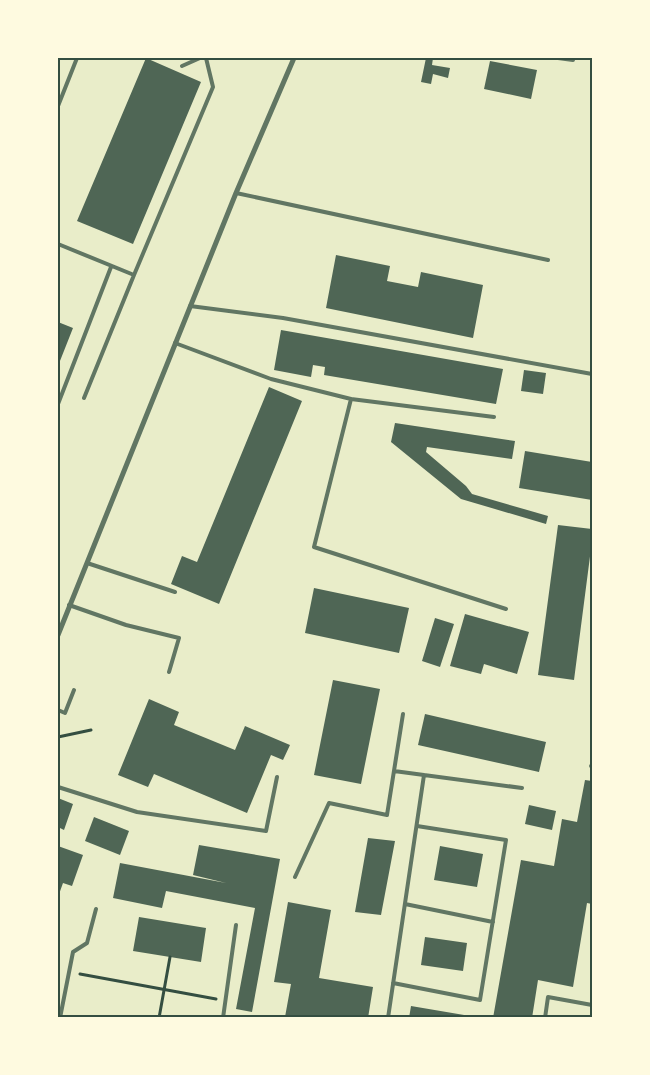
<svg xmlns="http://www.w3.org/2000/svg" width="650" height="1075" font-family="'Roboto Condensed',sans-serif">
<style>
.building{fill:#4f6655}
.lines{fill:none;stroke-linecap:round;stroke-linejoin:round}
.path{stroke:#344e41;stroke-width:3}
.service{stroke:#617663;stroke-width:4}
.minor{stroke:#617663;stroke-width:5}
.neatline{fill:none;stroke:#344e41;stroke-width:2}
</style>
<rect width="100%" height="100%" fill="#e9edc9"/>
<!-- building -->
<path class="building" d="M146 58 201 82 133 244 77 221Z
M426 58H433L432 65 450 68 448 78 433 74 431 84 421 82Z
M490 61 537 70 531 99 484 89Z
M336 255 390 266 387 281 418 287 421 272 483 285 473 338 326 308Z
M58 322 73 328 58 366Z
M281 330 503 369 496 404 324 375 325 367 313 365 311 377 274 370Z
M524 370 546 373 543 394 521 391Z
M269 387 302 401 219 604 171 584 182 556 197 562Z
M395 423 515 441 512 459 427 447 426 452 466 486 472 494 548 516 546 524 461 499 391 442Z
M525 451 592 462V500L519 488Z
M558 525 592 529V541L574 680 538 675Z
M314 588 409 608 399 653 305 633Z
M465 614 529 632 517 674 484 664 481 674 450 666Z
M435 618 454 624 440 667 422 661Z
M333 680 380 689 361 784 314 775Z
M149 699 179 712 174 725 235 750 245 726 290 745 283 760 271 755 247 813 154 774 148 787 118 775Z
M425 714 546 742 539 772 418 745Z
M585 780 592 781V904L587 903 573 987 538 980 532 1018H493L521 860 554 866 562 819 577 822Z
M58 798 73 804 64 830 58 827Z
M529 805 556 811 552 830 525 824Z
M94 817 129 831 120 855 85 841Z
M368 838 395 841 381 915 355 912Z
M199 845 280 859 252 1012 236 1009 255 908 166 891 162 908 113 898 120 863 226 883 193 875Z
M58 846 83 855 72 886 63 883 58 897Z
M440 846 483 854 477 887 434 880Z
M288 902 331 910 319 978 373 987 368 1018 285 1017 291 984 274 982Z
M139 917 206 928 201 962 133 951Z
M425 937 467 943 463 971 421 965Z
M411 1006 470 1016V1018H409Z"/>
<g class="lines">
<!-- path -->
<path class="path" d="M58 737 91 730
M80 974 216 999
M159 1018 170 957"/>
<!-- service -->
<path class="service" d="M558 58 573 60
M182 66 200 58
M58 106 77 58
M236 193 548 260
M58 244 134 275 84 398
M134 275 213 87 206 58
M190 306 283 318 592 374
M175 343 271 379 351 399 494 417
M351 399 314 547 506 609
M58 404 111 267
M87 563 175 592
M69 605 126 625 179 638 169 672
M58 710 65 713 74 690
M591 766H592
M394 771 522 788
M58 787 137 812 266 831 277 777
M295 877 329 803 387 815 403 714
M405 904 493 922
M393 983 480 1000 506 840 417 826
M60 1018 73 952 87 943 96 909
M223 1018 236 925
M388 1018 424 775
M545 1018 548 997 592 1005"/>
<!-- minor -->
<path class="minor" d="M58 635 236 193 294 58"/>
</g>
<!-- border -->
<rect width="650" height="1075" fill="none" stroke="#fefae0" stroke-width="118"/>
<rect x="59" y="59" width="532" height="957" class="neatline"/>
</svg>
